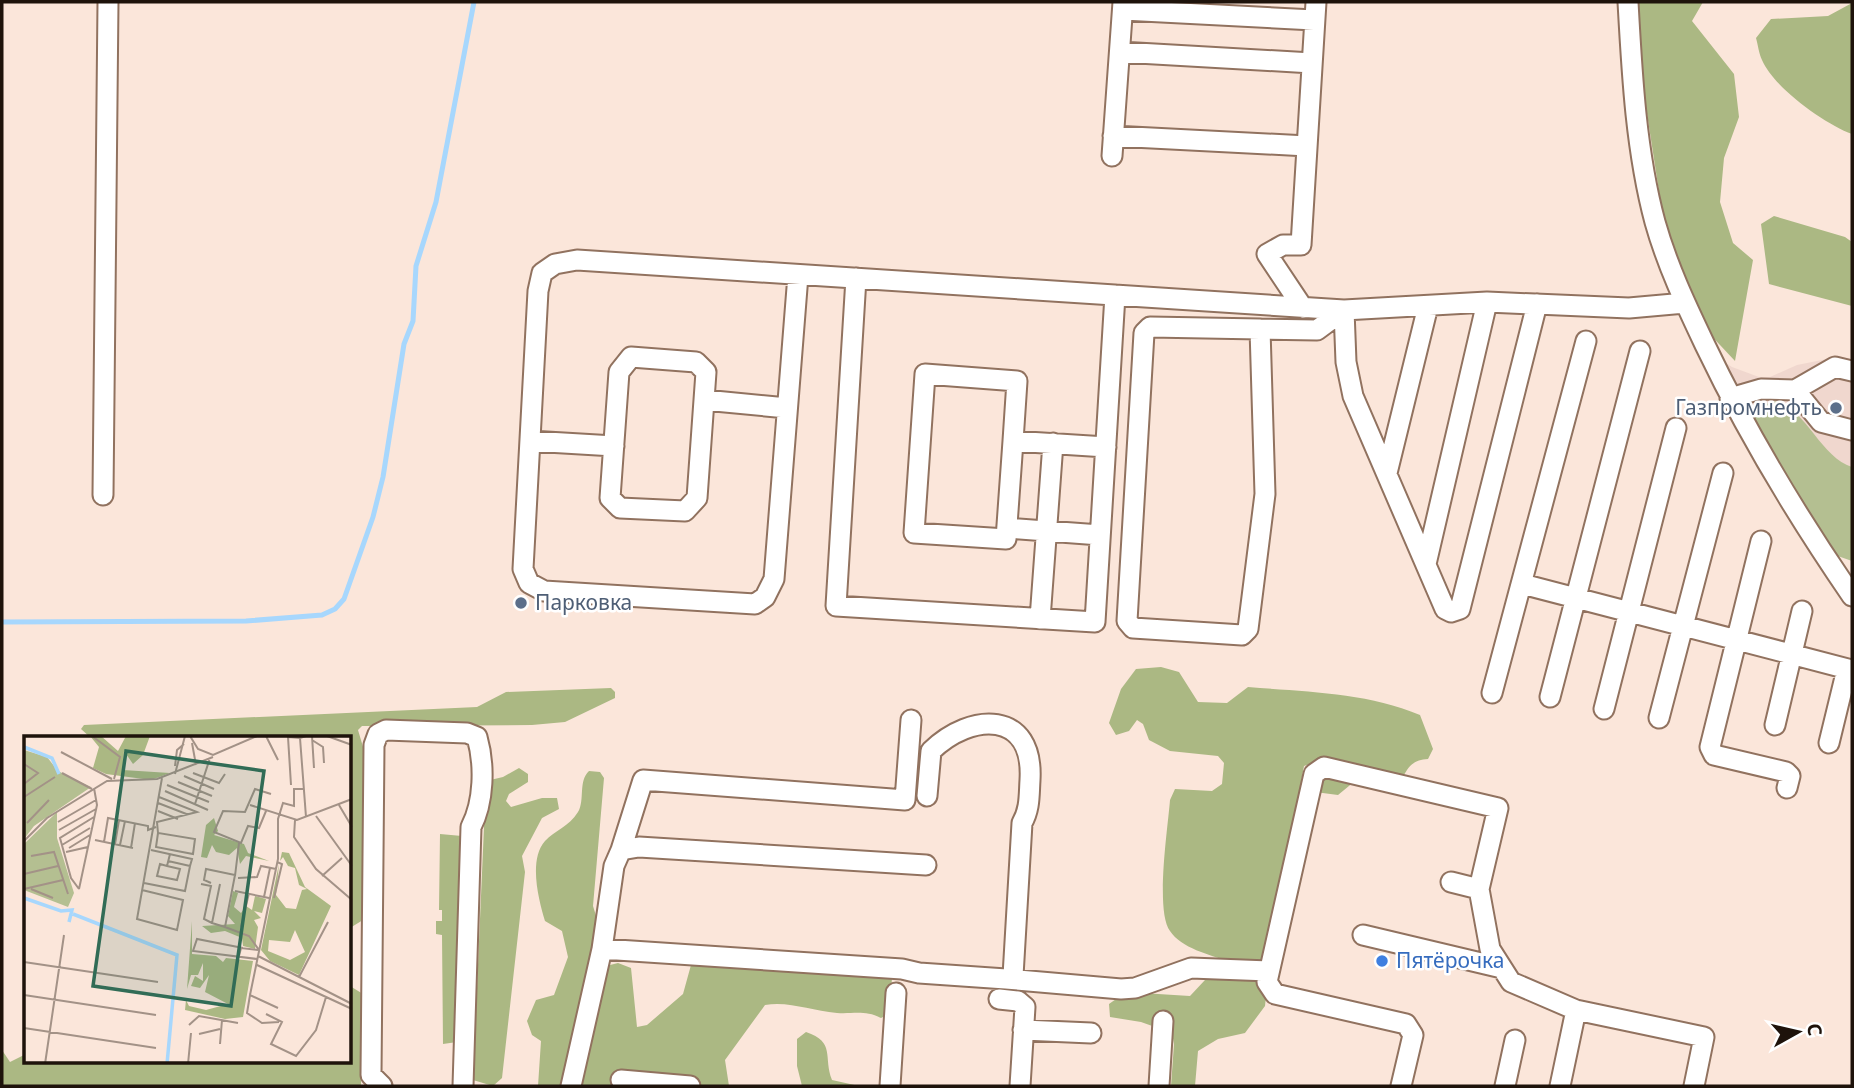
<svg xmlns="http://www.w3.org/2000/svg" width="1854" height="1088" font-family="'Noto Sans',sans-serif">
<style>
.commercial{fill:#f0d7ce}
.green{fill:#b4bf91}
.forest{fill:#abb883}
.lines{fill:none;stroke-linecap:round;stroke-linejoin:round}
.stream{stroke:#a7d7fd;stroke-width:5}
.minor-casing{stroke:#91725f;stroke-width:23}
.minor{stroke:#fff;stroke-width:19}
.service-dot{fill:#5c6f8a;stroke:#fff;stroke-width:2.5}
.shop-dot{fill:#3f7fe0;stroke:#fff;stroke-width:2.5}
.labels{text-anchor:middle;stroke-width:5;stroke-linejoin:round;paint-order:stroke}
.service-label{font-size:21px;fill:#4e5e75;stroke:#fff;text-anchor:end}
.shop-label{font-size:21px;fill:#366cbe;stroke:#fff;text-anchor:start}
.inset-river{fill:none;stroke:#a7d7fd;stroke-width:3.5}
.inset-road{fill:none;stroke:#a39287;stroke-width:2}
.view{fill:#316c56;fill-opacity:0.15;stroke:#316c56;stroke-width:3.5}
.inset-edge{fill:none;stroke:#1e130b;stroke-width:3.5}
</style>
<rect width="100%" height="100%" fill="#fbe6da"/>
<!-- commercial -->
<path class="commercial" d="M1715 356 1732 367 1759 377H1770L1797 365 1837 357 1852 359V467L1754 429Z"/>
<!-- green -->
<path class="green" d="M1771 401C1803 402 1820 458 1852 467V561L1832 554 1754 429V413Z"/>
<!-- forest -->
<path class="forest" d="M1636 2H1703L1692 21 1734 74 1739 117 1724 158 1720 202 1733 243 1753 260 1735 361 1705 329 1664 224 1636 42Z
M1852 3V134C1825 124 1774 88 1762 60 1759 54 1758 45 1756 38L1771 19 1828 16Z
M1774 216 1845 237 1852 242V306L1769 284 1761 224Z
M1161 667 1179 672 1198 702 1227 703 1248 687C1306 692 1365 692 1420 715L1433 749 1428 759C1414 760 1409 765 1403 777L1355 781 1338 795 1315 792 1316 762 1304 766 1272 937 1265 1006 1245 1033 1218 1039 1198 1051 1195 1086H1171L1174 1044 1172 1033 1141 1022 1110 1017 1109 1004 1126 992 1190 996 1205 980 1229 975 1228 961C1210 955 1181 948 1170 931 1155 911 1168 827 1170 800L1175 789 1212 791 1222 784 1224 763 1218 756 1170 751 1149 740 1143 724 1137 720 1129 731 1116 735 1109 723 1121 689 1136 669Z
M611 688 615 692V698L565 722 532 725 362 726 358 730 366 757 371 915 350 928V738H91L81 729 84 725 477 707 506 692Z
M519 768 528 774V782L509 794 506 801 511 807 542 798H557L559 809 542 818 522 856 525 872 502 1078 493 1086 473 1080 486 781 503 777Z
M589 771 600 772 604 778 593 906 602 935V967L618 963 631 968 637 1027 647 1025 683 994 691 965 892 978 889 1014 881 1018C865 1010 854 1014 837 1013 811 1011 790 1001 765 1005L725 1060 729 1086H538L541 1041 532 1035 527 1021 536 1000 554 995 568 957 562 931 545 921C539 901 528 860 545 841 555 830 569 827 578 812 585 800 578 781 589 771Z
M440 834 462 836 457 1042 443 1044 442 935 436 934V921H442V910H439Z
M350 986 363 994 361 1086H2V1050L10 1062 26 1054V1062H350Z
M806 1032C836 1042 823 1057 832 1080L859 1086H802L797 1066V1039Z"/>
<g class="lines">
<!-- stream -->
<path class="stream" d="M2 622 246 621 322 615 335 609 344 599 373 517 383 477 404 344 413 321 416 266 436 202 474 2"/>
<!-- minor casing -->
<g class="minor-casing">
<path id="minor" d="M1628 2C1632 75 1636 151 1655 222 1667 265 1686 305 1705 345 1747 433 1797 516 1852 596
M1123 10 1314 20
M1120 52 1312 63
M1113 136 1307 146
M1112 156 1123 2
M798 275 774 579 765 597 755 604 544 591 529 583 523 569 538 291 542 273 555 264 577 260 1344 310 1487 302 1629 308 1685 303
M856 278 836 606 1095 622 1115 295
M1303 308 1267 254 1283 245H1301L1316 2
M1260 329 1150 327 1144 333 1127 621 1133 628 1242 635 1248 629 1265 494 1260 329 1317 330 1344 310 1346 362 1353 396 1445 609 1451 612 1460 609 1537 304
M631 357 696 362 706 372 697 498 685 511 620 508 610 498 619 372Z
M1795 390 1835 367 1852 371
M1730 398 1761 389 1795 390 1821 422 1852 430
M704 400 787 408
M530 441 614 446
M1013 441 1006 539 914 533 925 374 1017 381 1013 441 1106 447
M1387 473 1428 306
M103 495 108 2
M1007 528 1100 535
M1761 541 1710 747 1714 755 1786 772 1790 776 1787 788
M1426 564 1487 302
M1522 584 1852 670
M1040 619 1053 443
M1492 693 1586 341
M1550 697 1640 351
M1604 709 1676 428
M1659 718 1723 473
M1775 725 1802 611
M1829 743 1847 669
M621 850 643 780 905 800 911 720
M1451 882 1479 889
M1363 935 1502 968
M602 949 614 866 621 850 639 847 926 865
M1006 979 1121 989 1135 988 1191 968 1269 971
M999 999 1018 1001 1025 1007 1020 1086
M1023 1030 1091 1033
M621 1080 690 1086
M382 1086 371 1075 374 745 378 734 386 730 467 733 477 737C485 765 484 802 471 827L463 1086
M571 1086 602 949 902 969 919 973 1006 979 1013 976 1022 823C1030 809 1029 796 1030 780 1034 710 971 712 931 751L927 796
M890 1086 896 993
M1159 1086 1163 1021
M1401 1086 1413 1035 1406 1024 1275 994 1267 982 1314 774 1324 767 1498 808 1479 889 1490 949 1511 982 1576 1010 1704 1037 1694 1086
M1505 1086 1515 1040
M1560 1086 1576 1010"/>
</g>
<!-- minor -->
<use href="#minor" class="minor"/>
</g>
<!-- markers -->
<g class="service-dot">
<circle cx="1836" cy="408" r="7"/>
<circle cx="521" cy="603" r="7"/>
</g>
<circle class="shop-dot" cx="1382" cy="961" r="7"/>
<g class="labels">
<!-- service labels -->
<g class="service-label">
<text x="1822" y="415">Газпромнефть</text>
<text x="535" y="610" text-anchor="start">Парковка</text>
</g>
<!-- shop labels -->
<g class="shop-label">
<text x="1396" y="968">Пятёрочка</text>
</g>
</g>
<!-- overview -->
<g transform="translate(24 736)">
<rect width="327" height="327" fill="#fbe6da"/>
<path d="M0 14 23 21 34 35 67 51 10 90 0 103ZM33 76V102L50 157 44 171 0 154V108Z" fill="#b4bf91"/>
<path d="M66 0H77L94 15 102 0H126L119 19 109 28 100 15 99 34 146 37 127 44 82 38 69 32 75 11ZM190 82 194 95 190 99 220 108 224 117 245 125 222 120 216 128 213 112 205 119 192 116 188 109 183 122 177 121 182 89ZM258 116 265 117 281 151 307 170 275 239 246 225 237 214 255 128 252 159 262 172 272 173 278 154 283 153 275 149 271 132 264 130 259 121 256 125ZM271 194 281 216 266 224 244 215 245 204 266 206ZM209 155 214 157 210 171 217 177 222 170 228 174 231 160 242 163 238 177 230 175 237 182 230 184 234 191 231 213 219 210 218 202 201 195 187 197 178 190 211 188 204 180ZM168 185V218L192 220 199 226 202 222 229 225 219 281 201 283 161 274 162 264 165 270 182 274 204 268 181 256 185 239 176 252 167 250 171 240 179 245V227L174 239H167L163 253Z" fill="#abb883" fill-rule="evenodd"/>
<path class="inset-river" d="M0 11 28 22 35 38M0 162 37 175 48 174 45 186M49 178 153 219 143 328"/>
<path class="inset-road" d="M68 0 96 21 90 43M166 0 174 13 189 19 233 0M242 0 254 24M282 0 276 2 282 81M288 0 290 32M303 0 328 9M288 4 299 11 300 27M168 7 172 29M37 16 88 43M0 28 14 37 0 48M151 30 153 14 160 8M38 37 68 53M169 37 195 47 201 38M151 38 161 0M160 40 190 53M154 46 188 60M143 49 185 66M267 49 264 1 276 2M141 55 184 74M0 61 31 41M134 67 165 79M171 68 186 22M226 69 273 84 328 63M315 69 328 91M134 75 154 83M242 75 235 92 224 90 217 107 190 96 199 75 221 76 231 53 247 58M292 80 328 130M271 84 270 101 292 133 328 164M34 86 72 64M3 87 25 64M35 94 72 73M134 97 132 111 169 118 171 103 134 97 133 86 173 76 135 61M71 104 109 112M0 105 23 82 83 45 133 43 189 21M80 106 84 82 124 90V94L132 91M91 108 95 84M38 109 66 92M96 109 101 85M45 112 66 99M107 112 111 87M42 116 64 111M7 120 30 116 44 158M144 125 166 130M143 130 156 133 153 144 133 140 136 128 143 130 146 118M0 138 34 130M211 140 215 107M298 140 318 122M214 142 233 141 237 130 252 133M120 147 161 155 166 130 168 123 127 114M187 147 180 144 182 133 211 139 201 191 225 200 235 214M177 148 187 150 180 183 188 187M196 148 188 187 201 191M0 153 39 144M7 153 29 162M55 153 73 69 70 52M55 153 47 142 36 102 70 81M118 154 159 164 153 194 113 183 138 42M211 155 245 162M240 161 246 132M250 162 258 128 253 126M217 191 225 157M219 212 173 203 169 215 233 223M215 220 217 212 234 214M234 220 328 268M0 226 134 246M233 229 328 273M275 241 304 186M0 259 132 279M226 259 254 123V83L259 67 270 70V53H280M254 272 226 259 223 277 238 287 255 286M242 278 258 286 247 308 272 320 292 294 302 261M165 289 175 280 214 287M0 292 132 312M175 298 196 293M196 308 198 284M21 328 40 199M164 328 167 297"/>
<path class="view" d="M102 15 240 35 207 270 69 250Z"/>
<rect width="327" height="327" class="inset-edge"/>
</g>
<!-- border -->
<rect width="1854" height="1088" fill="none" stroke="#1e130b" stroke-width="7"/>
<!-- north arrow -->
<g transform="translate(1798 1032) rotate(82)" stroke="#ffffff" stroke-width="5" paint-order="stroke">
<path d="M0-5L12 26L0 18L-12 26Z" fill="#1e130b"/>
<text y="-10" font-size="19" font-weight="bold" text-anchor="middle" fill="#1e130b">С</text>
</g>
</svg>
